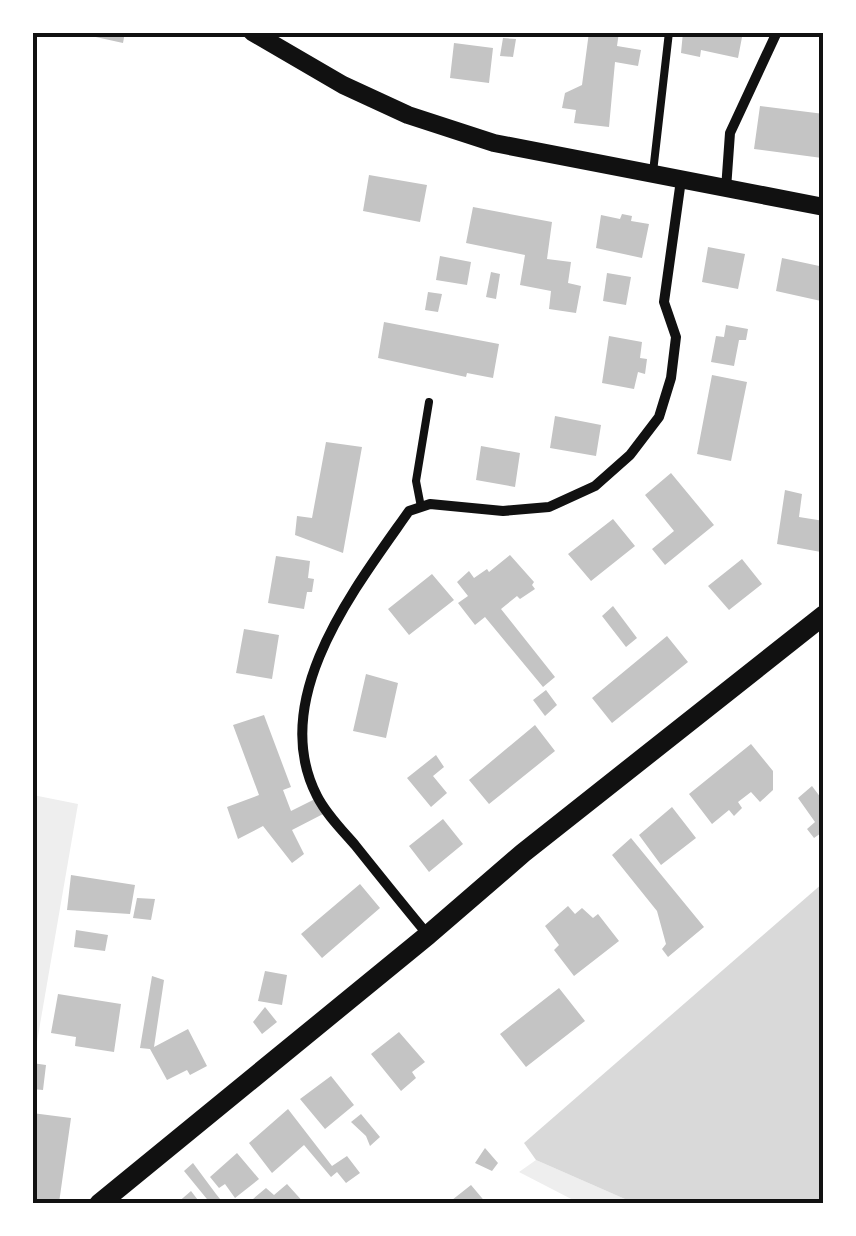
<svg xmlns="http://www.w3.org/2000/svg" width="856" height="1236" font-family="Figtree,sans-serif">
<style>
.green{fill:#eee}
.water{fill:#d9d9d9}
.building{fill:#c4c4c4}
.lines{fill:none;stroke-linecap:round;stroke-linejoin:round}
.service{stroke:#111;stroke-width:8}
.minor{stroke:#111;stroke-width:10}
.tertiary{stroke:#111;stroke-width:18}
.secondary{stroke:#111;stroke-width:20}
.neatline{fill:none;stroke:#111;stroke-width:4}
</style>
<rect width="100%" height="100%" fill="#fff"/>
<!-- green -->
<path class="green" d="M33 795 78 804 33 1065Z
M536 1160 634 1203H579L519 1172Z"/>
<!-- water -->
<path class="water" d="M823 883V1203H634L536 1160 524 1143Z"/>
<!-- building -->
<path class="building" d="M73 32H125L123 43Z
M589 32H619L617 46 641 50 638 66 615 62 609 127 574 123 576 110 562 108 565 93 582 85Z
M683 32H743L738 58 701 50 700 57 681 53Z
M503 38 516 39 513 57 500 56Z
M454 43 493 48 489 83 450 78Z
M760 106 824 114 822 158 754 149Z
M369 175 427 185 420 222 363 211Z
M473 207 552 222 547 259 571 262 568 283 581 286 576 313 549 309 551 291 520 285 525 255 466 243Z
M622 214 632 216 631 221 649 224 642 258 596 248 601 215 620 219Z
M708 247 745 254 738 289 702 282Z
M440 256 471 262 467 285 436 280Z
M782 258 824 267 821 301 776 291Z
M491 272 500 274 496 299 486 297Z
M607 273 631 277 626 305 603 301Z
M428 292 442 294 438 312 425 310Z
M384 322 499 344 493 378 467 373 466 377 378 358Z
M726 325 748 329 746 340H739L734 366 711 362 716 336 724 337Z
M609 336 642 342 640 358 647 359 645 374 638 372 634 389 602 383Z
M712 375 747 382 731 461 697 454Z
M555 416 601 425 596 456 550 448Z
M326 442 362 447 343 553 295 535 297 516 312 518Z
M481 446 520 453 515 487 476 480Z
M671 473 714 525 665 565 652 549 674 531 645 495Z
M785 490 802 494 799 517 824 521 821 552 777 544Z
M613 519 635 546 591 581 568 554Z
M510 555 534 582 532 585 535 589 520 599 517 596 501 609 555 677 543 687 485 617 475 625 458 603 468 596 457 582 469 571 474 578 487 569 489 572Z
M276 556 310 561 308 578 314 579 312 592H307L304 609 268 603Z
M742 559 762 584 729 610 708 586Z
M432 574 454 600 409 635 388 609Z
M613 606 637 638 626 647 602 616Z
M244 629 279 635 272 679 236 673Z
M667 636 688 662 612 723 592 698Z
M366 674 398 683 386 738 353 731Z
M546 690 557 705 545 716 533 700Z
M264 715 291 787 283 790 291 811 317 798 325 813 292 830 304 854 292 863 263 826 238 839 227 807 259 795 233 725Z
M535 725 555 751 489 804 469 780Z
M751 744 773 771V790L760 802 751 792 738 802 742 808 734 816 729 810 712 824 689 794Z
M436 755 444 767 433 776 447 793 431 807 407 778Z
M812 786 824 802V831L814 838 807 829 815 822 798 798Z
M672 807 696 838 661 865 639 835Z
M443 819 463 844 429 872 409 846Z
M631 838 704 927 668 957 662 949 666 944 657 911 612 855Z
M71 875 135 885 130 914 67 910Z
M360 884 380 908 322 958 301 934Z
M137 898 155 899 151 920 133 918Z
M568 906 575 914 582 908 593 918 598 914 619 941 574 976 554 950 559 945 545 926Z
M76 930 108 935 105 951 74 947Z
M265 971 287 975 282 1005 258 1001Z
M152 976 164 980 154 1047 188 1029 207 1066 190 1075 187 1070 167 1080 150 1049 140 1048Z
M559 988 585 1021 526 1067 500 1034Z
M58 994 121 1004 114 1052 75 1046 76 1037 51 1033Z
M265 1007 277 1022 262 1034 253 1022Z
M399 1032 425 1062 412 1072 416 1078 401 1091 371 1054Z
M32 1063 46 1065 43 1090 32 1089Z
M331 1076 354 1105 325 1129 300 1099Z
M288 1109 332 1166 347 1156 360 1173 346 1183 337 1172 331 1177 304 1145 272 1173 249 1143Z
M32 1113 71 1118 59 1203 32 1199Z
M361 1114 380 1137 370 1146 366 1136 351 1122Z
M485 1148 498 1163 492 1171 475 1163Z
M237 1153 259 1179 235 1198 225 1184 219 1188 210 1177Z
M193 1163 216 1194 224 1204H211L184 1171Z
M287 1184 305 1204H247L266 1188 274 1195Z
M471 1185 487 1204H447Z
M191 1191 201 1204H176Z"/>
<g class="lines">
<!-- service -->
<path class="service" d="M653 172 669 32
M421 507 416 481 429 402"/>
<!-- minor -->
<path class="minor" d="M726 189 730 133 777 32
M428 935C403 905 379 875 355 845 342 830 326 814 317 796 267 699 355 588 409 511L430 504 503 511 549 507 595 486 630 455 659 417 671 378 676 337 664 302 681 180"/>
<!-- tertiary -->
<path class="tertiary" d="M252 32 343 85 408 115 494 143 824 207"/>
<!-- secondary -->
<path class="secondary" d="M99 1204 428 935 523 853 824 615"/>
</g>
<!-- border -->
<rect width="856" height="1236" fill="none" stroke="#ffffff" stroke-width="70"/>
<rect x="35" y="35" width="786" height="1166" class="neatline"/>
</svg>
